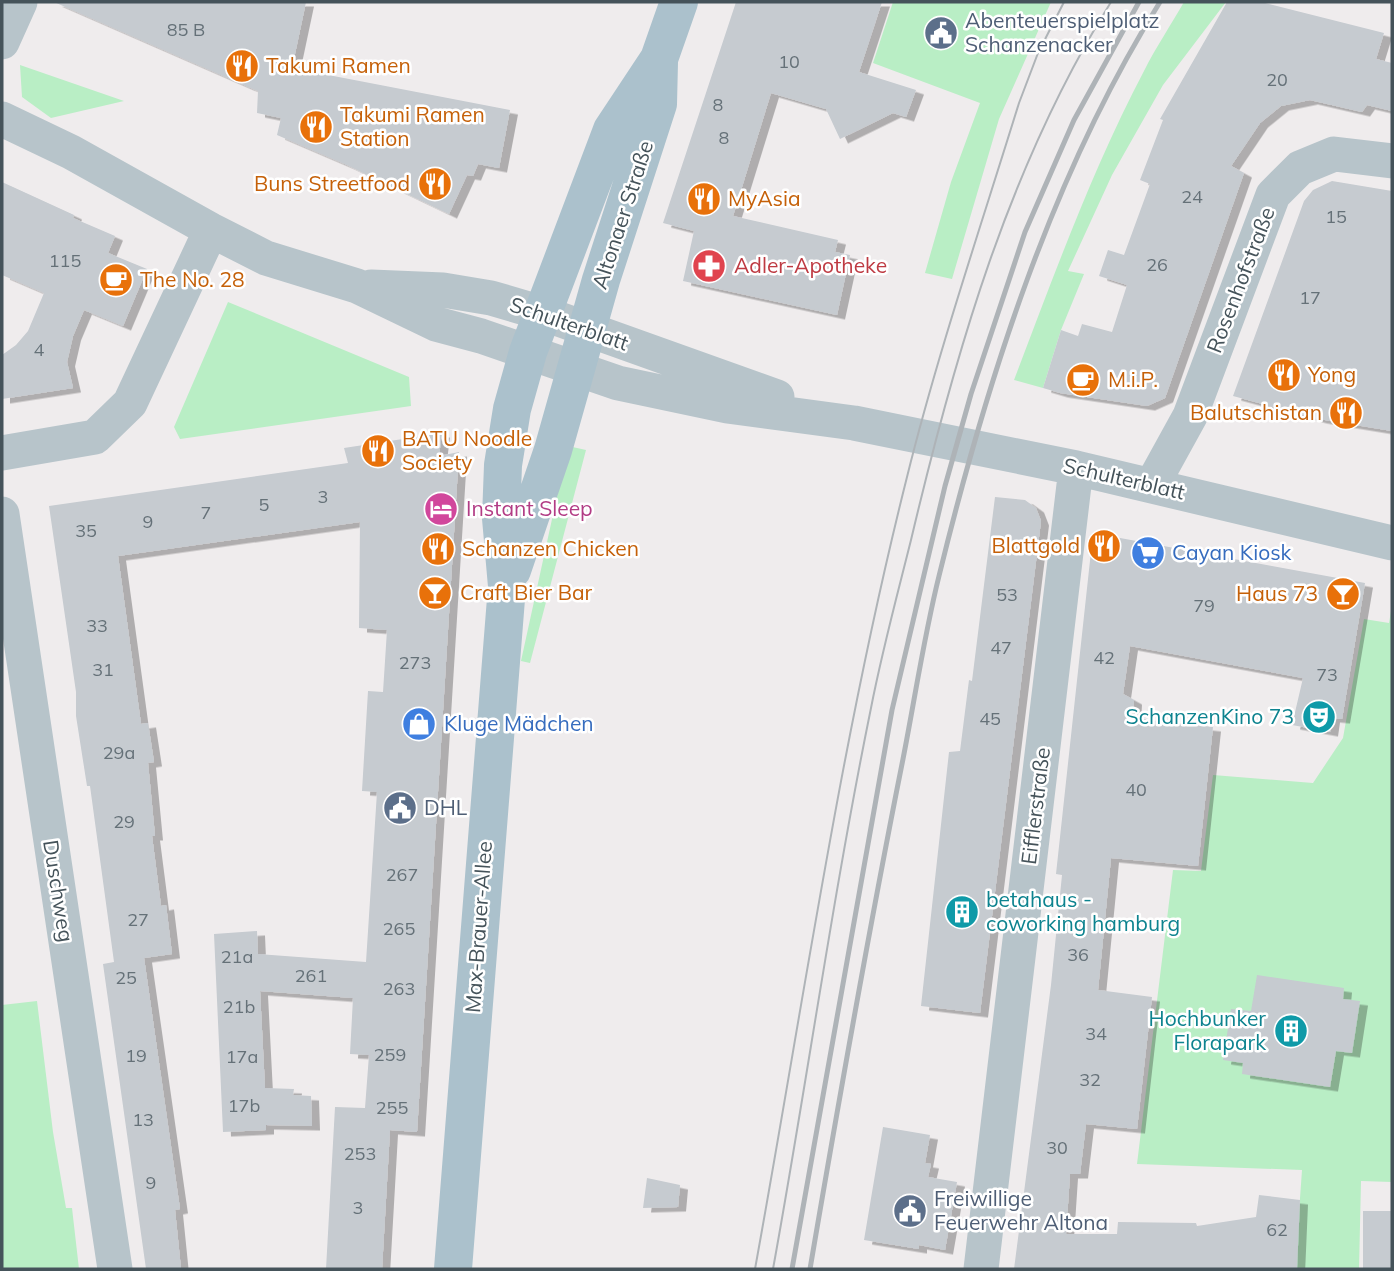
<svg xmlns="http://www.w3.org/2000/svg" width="1394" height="1271" font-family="Mulish,sans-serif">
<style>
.green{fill:#b9eec5}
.building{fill:#c6cbd0;filter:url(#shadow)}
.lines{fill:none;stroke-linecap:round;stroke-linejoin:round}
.minor{stroke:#b7c4ca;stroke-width:35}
.major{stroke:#abc1cc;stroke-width:38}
.tram{stroke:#aeb3b7;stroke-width:2}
.rail{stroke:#aeb3b7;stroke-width:5}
.labels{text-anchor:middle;stroke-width:5;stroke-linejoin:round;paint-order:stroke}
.number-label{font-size:18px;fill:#657178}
.service-label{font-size:21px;fill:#4e5e75;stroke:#fff;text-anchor:start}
.food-label{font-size:21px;fill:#c56008;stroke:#fff;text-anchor:start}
.street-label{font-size:21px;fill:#45535a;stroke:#fff}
.health-label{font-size:21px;fill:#be3a42;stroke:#fff;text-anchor:start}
.hotel-label{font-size:21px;fill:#b23c85;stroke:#fff;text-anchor:start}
.shop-label{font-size:21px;fill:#366cbe;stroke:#fff;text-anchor:start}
.culture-label{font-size:21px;fill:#0d838f;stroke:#fff;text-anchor:end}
</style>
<defs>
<filter id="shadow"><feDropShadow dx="8" dy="4.5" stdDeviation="0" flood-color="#0004"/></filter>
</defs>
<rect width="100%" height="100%" fill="#efeced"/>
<!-- green -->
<path class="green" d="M893 2H1051L999 119 952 279 925 273 951 182 980 103 873 63Z
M1184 2H1226L1163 85 1112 175 1068 271 1084 274 1061 330 1043 388 1014 380C1054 275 1092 170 1144 71 1156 47 1171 25 1184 2Z
M20 65 124 101 51 118 22 97Z
M228 302 409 377 411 406 180 439 174 427Z
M568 446 586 450 530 663 521 661Z
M1392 605V1182L1361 1181 1359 1269H1295L1302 1170 1137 1164 1173 870 1201 871 1213 775 1313 783 1343 738 1364 619 1389 623Z
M37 1001 53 1132 66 1208H72L79 1269H2V1005Z"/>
<!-- building -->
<path class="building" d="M54 2H306L292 68 510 110 499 168 478 164 473 176 467 175 449 214 347 165 277 135 281 118 257 113 258 91Z
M736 2H882L859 72 916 90 906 117 893 113 840 139 826 109 771 93 733 216 838 240 835 252 850 255 837 315 683 281 694 231 663 223Z
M1227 2H1261L1384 33 1376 59 1392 63V111L1367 105 1362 112 1310 100 1281 106 1260 123 1231 166 1244 173 1165 398 1147 406 1060 393 1043 388 1061 330 1078 336 1082 324 1112 332 1127 285 1099 276 1108 250 1124 255 1150 184 1140 180 1163 120 1160 119Z
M1332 181 1392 191V431L1319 419 1233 396 1304 201 1313 190Z
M2 182 74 215 73 218 115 236 108 253 147 269 123 326 84 310 73 336 67 362 73 388 2 399V355L16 345 28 331 44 293 2 275Z
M442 433 439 456 459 452 417 1132 390 1130 382 1269H326L335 1107 365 1108 369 1055 350 1054 353 998 260 991 265 1088 294 1089 293 1095 311 1096 312 1126 266 1125V1130L223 1132 214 934 257 931 258 954 366 962 377 792 362 791 368 691 383 692 387 630 359 628 360 522 118 556 141 724 148 723 154 762 148 763 155 836H152L161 906 166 905 172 954 144 958 180 1209 175 1210 181 1269H146L103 964 114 962 90 786H87L76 716V692L49 506 348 463 344 448Z
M995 497 1025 500 1036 508 1041 521 980 1013 921 1006 949 752 960 751 969 680 972 681Z
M1093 533 1365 583 1342 719 1332 718 1330 732 1292 725 1303 678 1130 646 1123 694 1134 700 1133 718 1213 727 1198 866 1111 858 1098 990 1152 997 1137 1129 1086 1124 1080 1174H1070L1066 1234H1117L1118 1222 1196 1223 1197 1226 1256 1217 1259 1195 1300 1200 1297 1269H1014L1051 985 1062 875 1056 874Z
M1257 975 1344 988 1343 999 1360 1001 1352 1053 1336 1051 1330 1087 1242 1074 1243 1063 1223 1060 1231 1009 1251 1011Z
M883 1127 930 1135 925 1163 931 1164 928 1177 957 1182 945 1250 919 1245V1249L864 1240Z
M647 1178 680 1185 678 1207 643 1208Z
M1363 1211H1392V1269H1363Z"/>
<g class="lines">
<!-- minor -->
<path class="minor" d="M2 42 20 2
M2 119 71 152 211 230 266 258 357 286 436 324 481 336 618 383 727 406 854 423 1076 468 1392 543
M371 287 443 290 491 298 542 313 777 397
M2 453 95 437 130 403 211 230
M1152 485 1190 416 1273 195 1300 168 1334 154 1392 161
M2 514 115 1269
M981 1269 1076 468"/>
<!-- major -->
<path class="major" d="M512 570 553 450 601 280 658 104 659 62
M453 1269 507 586 501 518 503 465 512 409 528 352 612 130 659 59 679 2"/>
<!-- tram -->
<path class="tram" d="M755 1269C803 1005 841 739 907 477 938 352 981 226 1019 103L1038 53 1064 2
M773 1269C807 1082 833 894 871 708 882 651 897 596 911 540 955 354 1009 165 1111 2"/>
<!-- rail -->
<path class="rail" d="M792 1269 892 710 945 486 971 394 1025 232 1074 120 1139 2
M810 1269C839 1099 869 929 903 759 915 698 924 636 939 576 987 380 1052 174 1160 2"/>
</g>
<!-- icons -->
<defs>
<g id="civic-disc" transform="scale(1.75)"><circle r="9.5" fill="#5c6f8a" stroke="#fff"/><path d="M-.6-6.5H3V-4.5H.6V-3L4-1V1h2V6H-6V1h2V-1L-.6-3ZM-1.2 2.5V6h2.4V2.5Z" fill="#fff"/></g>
<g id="restaurant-disc" transform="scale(1.75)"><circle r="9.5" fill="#e8710a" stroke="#fff"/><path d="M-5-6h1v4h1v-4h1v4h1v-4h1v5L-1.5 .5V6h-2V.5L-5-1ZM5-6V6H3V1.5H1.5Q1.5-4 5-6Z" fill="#fff"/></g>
<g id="pharmacy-disc" transform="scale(1.75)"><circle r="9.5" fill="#e0444e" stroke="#fff"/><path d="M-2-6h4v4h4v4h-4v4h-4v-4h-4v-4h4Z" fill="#fff"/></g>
<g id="cafe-disc" transform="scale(1.75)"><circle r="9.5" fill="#e8710a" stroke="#fff"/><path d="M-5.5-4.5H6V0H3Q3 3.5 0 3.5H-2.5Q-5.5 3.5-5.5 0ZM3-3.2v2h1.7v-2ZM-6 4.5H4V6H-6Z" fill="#fff"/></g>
<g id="hotel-disc" transform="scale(1.75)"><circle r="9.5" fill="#d1479c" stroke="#fff"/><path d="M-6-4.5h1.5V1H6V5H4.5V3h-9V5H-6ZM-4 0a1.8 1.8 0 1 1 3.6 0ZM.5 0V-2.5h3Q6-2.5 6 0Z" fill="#fff"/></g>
<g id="supermarket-disc" transform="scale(1.75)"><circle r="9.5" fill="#3f7fe0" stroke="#fff"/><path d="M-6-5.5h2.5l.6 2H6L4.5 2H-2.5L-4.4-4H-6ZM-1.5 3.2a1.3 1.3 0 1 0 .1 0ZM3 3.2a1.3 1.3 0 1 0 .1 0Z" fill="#fff"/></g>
<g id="bar-disc" transform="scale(1.75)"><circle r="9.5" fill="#e8710a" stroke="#fff"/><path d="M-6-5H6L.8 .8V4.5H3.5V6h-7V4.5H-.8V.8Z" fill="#fff"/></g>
<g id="theatre-disc" transform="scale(1.75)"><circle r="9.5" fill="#0f9aa8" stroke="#fff"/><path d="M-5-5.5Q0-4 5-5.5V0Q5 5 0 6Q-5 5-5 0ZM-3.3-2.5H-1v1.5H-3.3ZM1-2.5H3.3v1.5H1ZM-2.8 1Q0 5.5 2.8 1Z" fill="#fff"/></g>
<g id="shop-disc" transform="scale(1.75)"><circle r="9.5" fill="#3f7fe0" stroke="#fff"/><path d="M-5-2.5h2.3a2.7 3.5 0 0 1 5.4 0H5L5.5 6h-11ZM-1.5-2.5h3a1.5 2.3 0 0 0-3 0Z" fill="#fff"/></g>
<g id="building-disc" transform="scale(1.75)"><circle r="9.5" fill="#0f9aa8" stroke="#fff"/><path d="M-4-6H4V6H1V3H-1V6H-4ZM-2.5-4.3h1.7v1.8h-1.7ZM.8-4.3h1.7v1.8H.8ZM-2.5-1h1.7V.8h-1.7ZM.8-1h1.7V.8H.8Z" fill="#fff"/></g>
</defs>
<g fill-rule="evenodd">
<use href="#civic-disc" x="941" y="33"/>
<use href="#restaurant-disc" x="242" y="66"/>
<use href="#restaurant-disc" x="316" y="127"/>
<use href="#restaurant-disc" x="435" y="184"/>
<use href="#restaurant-disc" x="704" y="199"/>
<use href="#pharmacy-disc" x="709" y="266"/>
<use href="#cafe-disc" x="116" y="280"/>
<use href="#restaurant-disc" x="1284" y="375"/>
<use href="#cafe-disc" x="1083" y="380"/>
<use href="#restaurant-disc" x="1346" y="413"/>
<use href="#restaurant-disc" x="378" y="451"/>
<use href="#hotel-disc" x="441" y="509"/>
<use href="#restaurant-disc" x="1104" y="546"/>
<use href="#restaurant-disc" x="438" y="549"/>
<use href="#supermarket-disc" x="1148" y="553"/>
<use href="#bar-disc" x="435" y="593"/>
<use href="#bar-disc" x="1343" y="594"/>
<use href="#theatre-disc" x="1319" y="717"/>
<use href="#shop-disc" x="419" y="724"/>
<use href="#civic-disc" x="400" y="808"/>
<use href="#building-disc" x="962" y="912"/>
<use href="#building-disc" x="1291" y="1031"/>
<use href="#civic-disc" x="910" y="1211"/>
</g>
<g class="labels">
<!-- number labels -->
<g class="number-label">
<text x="186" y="36">85 B</text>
<text x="789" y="68">10</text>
<text x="1277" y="86">20</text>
<text x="718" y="111">8</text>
<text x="724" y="144">8</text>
<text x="1192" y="203">24</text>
<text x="1336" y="223">15</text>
<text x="65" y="267">115</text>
<text x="1157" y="271">26</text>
<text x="1310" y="304">17</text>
<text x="39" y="356">4</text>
<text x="323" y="503">3</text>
<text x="264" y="511">5</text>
<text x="206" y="519">7</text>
<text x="148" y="528">9</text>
<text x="86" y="537">35</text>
<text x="1007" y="601">53</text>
<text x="1204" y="612">79</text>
<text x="97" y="632">33</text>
<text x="1001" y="654">47</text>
<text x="1104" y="664">42</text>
<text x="415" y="669">273</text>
<text x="103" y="676">31</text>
<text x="1327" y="681">73</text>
<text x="990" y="725">45</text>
<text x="119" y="759">29a</text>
<text x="1136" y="796">40</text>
<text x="124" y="828">29</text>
<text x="402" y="881">267</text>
<text x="138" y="926">27</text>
<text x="399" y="935">265</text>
<text x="1078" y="961">36</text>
<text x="237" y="963">21a</text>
<text x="311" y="982">261</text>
<text x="126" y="984">25</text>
<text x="399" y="995">263</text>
<text x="239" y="1013">21b</text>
<text x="1096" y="1040">34</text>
<text x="390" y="1061">259</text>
<text x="136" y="1062">19</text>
<text x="242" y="1063">17a</text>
<text x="1090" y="1086">32</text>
<text x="244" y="1112">17b</text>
<text x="392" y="1114">255</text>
<text x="143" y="1126">13</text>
<text x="1057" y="1154">30</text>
<text x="360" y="1160">253</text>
<text x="151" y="1189">9</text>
<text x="358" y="1214">3</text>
<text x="1277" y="1236">62</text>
</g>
<!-- service labels -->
<g class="service-label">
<text x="965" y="28">Abenteuerspielplatz<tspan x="965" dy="24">Schanzenacker</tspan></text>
<text x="424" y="815">DHL</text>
<text x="934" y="1206">Freiwillige<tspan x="934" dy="24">Feuerwehr Altona</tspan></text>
</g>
<!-- food labels -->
<g class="food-label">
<text x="266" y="73">Takumi Ramen</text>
<text x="340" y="122">Takumi Ramen<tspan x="340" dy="24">Station</tspan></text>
<text x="410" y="191" text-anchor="end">Buns Streetfood</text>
<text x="728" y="206">MyAsia</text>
<text x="140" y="287">The No. 28</text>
<text x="1308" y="382">Yong</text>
<text x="1108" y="387">M.i.P.</text>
<text x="1322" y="420" text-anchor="end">Balutschistan</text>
<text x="402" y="446">BATU Noodle<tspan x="402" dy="24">Society</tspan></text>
<text x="1080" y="553" text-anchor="end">Blattgold</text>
<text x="462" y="556">Schanzen Chicken</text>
<text x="460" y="600">Craft Bier Bar</text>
<text x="1318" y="601" text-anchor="end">Haus 73</text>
</g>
<!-- street labels -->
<g class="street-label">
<text transform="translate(623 215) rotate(-72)" y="7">Altonaer Straße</text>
<text transform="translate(1241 280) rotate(-69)" y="7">Rosenhofstraße</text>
<text transform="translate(569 324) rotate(19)" y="7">Schulterblatt</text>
<text transform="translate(1124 479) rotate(13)" y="7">Schulterblatt</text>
<text transform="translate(1036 806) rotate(-83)" y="7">Eifflerstraße</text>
<text transform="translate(58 891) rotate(81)" y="7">Duschweg</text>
<text transform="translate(479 927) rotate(-86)" y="7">Max-Brauer-Allee</text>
</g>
<!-- health labels -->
<g class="health-label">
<text x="734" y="273">Adler-Apotheke</text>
</g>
<!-- hotel labels -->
<g class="hotel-label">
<text x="466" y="516">Instant Sleep</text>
</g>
<!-- shop labels -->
<g class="shop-label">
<text x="1172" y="560">Cayan Kiosk</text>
<text x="444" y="731">Kluge Mädchen</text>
</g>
<!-- culture labels -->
<g class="culture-label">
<text x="1294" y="724">SchanzenKino 73</text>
<text x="986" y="907" text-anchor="start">betahaus -<tspan x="986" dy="24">coworking hamburg</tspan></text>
<text x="1266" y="1026">Hochbunker<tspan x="1266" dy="24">Florapark</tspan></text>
</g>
</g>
<!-- border -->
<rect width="1394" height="1271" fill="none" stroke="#45535a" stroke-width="7"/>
</svg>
